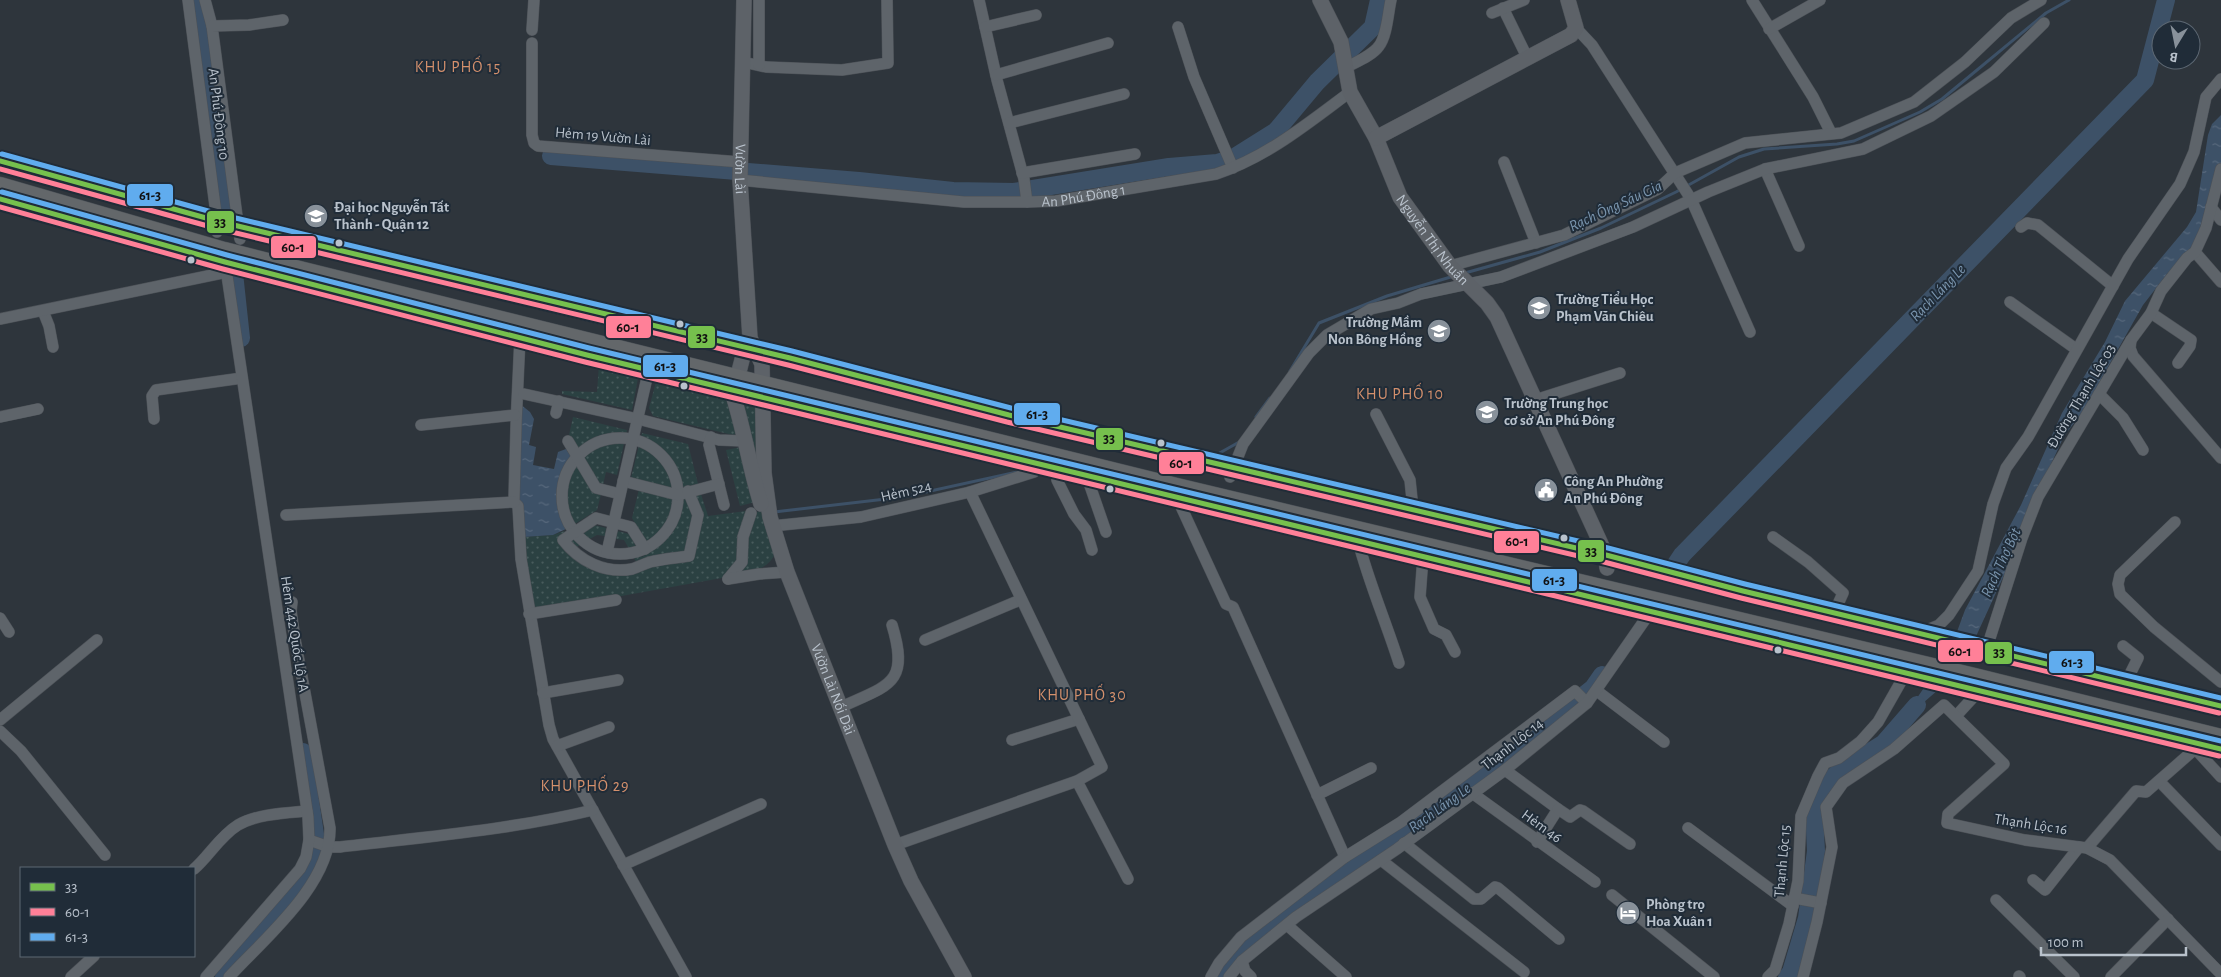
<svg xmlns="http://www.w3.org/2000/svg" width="2221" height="977" font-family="'Alegreya Sans',sans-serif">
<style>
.grass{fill:url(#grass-dots)}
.water{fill:url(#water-ripples)}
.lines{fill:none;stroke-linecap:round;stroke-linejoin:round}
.stream{stroke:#3d5167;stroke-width:3}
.river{stroke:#3d5167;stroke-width:18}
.street-casing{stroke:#4c5157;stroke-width:12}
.secondary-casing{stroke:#4c5157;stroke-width:16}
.highway-casing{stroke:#4b5157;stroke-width:21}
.street{stroke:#5e646a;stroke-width:11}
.secondary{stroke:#5d6268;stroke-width:15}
.highway{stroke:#63676a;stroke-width:20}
.bus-1-casing{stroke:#202c38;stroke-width:9}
.bus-2-casing{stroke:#202c38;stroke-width:9}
.bus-3-casing{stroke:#202c38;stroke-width:9}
.bus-1{stroke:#76c04d;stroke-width:5}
.bus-2{stroke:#ff8098;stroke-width:5}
.bus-3{stroke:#60acee;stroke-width:5}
.bus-dot{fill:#b9c2cc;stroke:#202c38;stroke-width:2}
.labels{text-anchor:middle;stroke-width:4;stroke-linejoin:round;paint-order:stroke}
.street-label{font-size:15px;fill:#b9c2cc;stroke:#202c38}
.poi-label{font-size:15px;font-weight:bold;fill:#b9c2cc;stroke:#202c38;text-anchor:start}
.neighbourhood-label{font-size:16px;letter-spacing:1px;fill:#d4906c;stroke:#202c38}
.water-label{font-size:16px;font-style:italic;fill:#7a95ae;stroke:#202c38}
.line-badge{stroke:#202c38;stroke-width:2}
.pale-badge-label{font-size:14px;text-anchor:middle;font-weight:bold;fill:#111}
</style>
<defs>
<pattern id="grass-dots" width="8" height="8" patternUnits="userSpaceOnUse" patternTransform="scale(1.25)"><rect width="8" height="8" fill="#2b4142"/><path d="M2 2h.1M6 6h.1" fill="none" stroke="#485b5c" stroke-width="1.8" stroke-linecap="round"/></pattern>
<pattern id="water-ripples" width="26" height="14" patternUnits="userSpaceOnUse" patternTransform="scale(1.25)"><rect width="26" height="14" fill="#3d5167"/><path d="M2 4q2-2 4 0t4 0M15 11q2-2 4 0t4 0" fill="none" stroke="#57687c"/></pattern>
</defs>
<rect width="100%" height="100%" fill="#2e353c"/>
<!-- grass -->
<path class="grass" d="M599 364 639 373 632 410 562 394V391L597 392Z
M657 378 729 396 736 434 733 435 653 416 649 408Z
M758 403 761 488 741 406Z
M573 417 627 430 617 475 606 472 603 485 599 484 569 435Z
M642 433 688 444 698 484 678 490 631 478Z
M741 447 755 502 740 506 726 450Z
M574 461 601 494 597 510 570 527C558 505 559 482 574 461Z
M639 489 700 491 708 516 746 511 740 561 722 578 532 612 523 537 553 535 564 531 570 540 575 537 580 545 571 550 591 563 638 565 634 558 640 553 642 557 648 553V545L632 518Z
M759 511 762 512 777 551C767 570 756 571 736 573L753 514Z
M594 525 606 528 605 536 597 535 586 541 581 534Z
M617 531 629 534 637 548 631 552 624 540 616 539Z"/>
<!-- water -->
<path class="water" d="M2221 115V164L2197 243 2167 274 2143 305 2082 413 2064 436 2041 486 2027 525 1967 656 1946 683 1900 723 1951 648 1965 610 2021 505 2062 413 2105 342 2125 301 2187 227 2196 212 2208 135 2212 124Z
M520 404 530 412 534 419 529 445 536 447 533 465 554 469 558 452 566 449 574 461C559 482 558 504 570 527L553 535 523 537 517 496Z"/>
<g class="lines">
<!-- stream -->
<path class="stream" d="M1465 273 1540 252 1601 228 1676 192 1739 157 1764 149 1837 144 1854 141 1920 112 1942 99 2046 13 2069 0
M1290 371 1319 323 1387 296 1454 276
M1256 417 1270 398
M1216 455 1241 441
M774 512 903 497 1021 471"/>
<!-- river -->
<path class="river" d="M197 0 227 220
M551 156 859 181 953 191 1014 192 1169 167 1217 163 1233 158 1276 131 1317 82 1373 27 1379 0
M234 273 241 338
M1674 567 1682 555 2145 80 2166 0
M224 977 294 897 310 876 317 862 316 841 303 752
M1219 977 1244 947 1494 767 1593 688 1602 675
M1787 977 1791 972 1807 918 1816 851 1814 811 1821 788 1841 770 1884 743 1917 705"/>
<!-- street casing -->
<g class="street-casing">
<g id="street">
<path d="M188 0 217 221V232"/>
<path d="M205 0 212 26"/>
<path d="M979 0 997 80 1024 179 1027 202"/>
<path d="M1752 0 1813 97 1831 133"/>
<path d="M1503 8 1527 57"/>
<path d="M1492 13 1524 0"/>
<path d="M985 27 1036 15"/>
<path d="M1178 27 1194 77 1233 168"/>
<path d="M1576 28 1592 45 1691 199 1750 332"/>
<path d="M1769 29 1820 0"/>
<path d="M532 30 534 0"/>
<path d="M532 43V135L534 143 538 146 740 162"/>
<path d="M743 62 766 67 842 70 888 63 887 0"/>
<path d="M759 65V0"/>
<path d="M1345 68C1356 62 1372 56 1379 46 1387 36 1388 13 1391 0"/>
<path d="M996 75 1108 43"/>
<path d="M1009 123 1124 94"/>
<path d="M1504 162 1536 243"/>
<path d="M1765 169 1799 246"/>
<path d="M1022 173 1135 154"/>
<path id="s1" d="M740 180 964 202H1027L1056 201 1216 174C1267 157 1307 124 1350 92"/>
<path d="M2211 207 2221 220"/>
<path d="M2021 227 2027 223 2038 225 2113 286"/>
<path d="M240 239 212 26 249 25 283 20"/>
<path d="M2195 252 2221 282"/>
<path d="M1450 266 1564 235 1658 189 1675 173 1745 143 1841 133 1914 102 1965 62 2011 18 2041 0"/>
<path d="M2010 302 2076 349"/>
<path d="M43 311 49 326 53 347"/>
<path d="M2151 313 2191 340 2190 346 2178 363"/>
<path d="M0 319 227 272"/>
<path d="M520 337C517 392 515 447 514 502L518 506 521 559 549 725 553 739 686 977"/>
<path d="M2131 340 2130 348 2133 356 2221 458"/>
<path d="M524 394 638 419 719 440 744 441"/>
<path d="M2099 394 2123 418 2143 450"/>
<path d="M1535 400 1620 373"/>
<path d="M556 413 559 401"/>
<path d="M1376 414 1410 480 1413 509"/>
<path d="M0 417 38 409"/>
<path d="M154 419 152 396 156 390 242 378"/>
<path d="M421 425 515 415"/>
<path d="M711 437 709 445 724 505"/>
<circle cx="620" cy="496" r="58"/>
<path d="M568 441 596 488 620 494"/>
<path d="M1060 470 1057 480 1074 514 1086 530 1092 550"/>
<path d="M1087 477 1106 532"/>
<path d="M1230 477 1243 444 1309 353 1327 335 1371 309 1398 303 1421 294 1501 277 1633 227 1708 192 1765 169 1863 149 1931 116 1994 72 2044 23"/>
<path d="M623 481 678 495 719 484"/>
<path d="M1172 487 1226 604 1233 607 1345 857"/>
<path d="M286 515 514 502"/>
<path d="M2175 522 2120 575 2118 584 2120 594 2154 627 2221 682"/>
<path d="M772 526 861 517 970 492 1034 472 1039 465"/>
<path d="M1773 537 1808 562 1843 593 1834 613"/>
<path d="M1358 541C1369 583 1386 622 1399 663"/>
<path d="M645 549 631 527 596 518 563 540C579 561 605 574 632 569 638 567 644 564 650 562 663 559 676 558 689 556L698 515 688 491"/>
<path d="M607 552 649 369"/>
<path d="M1423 557 1420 597 1434 629 1446 635 1455 652"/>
<path d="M728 579 742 562 743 537 751 513"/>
<path d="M728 579 759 574 787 572"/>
<path d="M529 614 616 600"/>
<path d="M0 618 9 632"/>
<path d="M1922 632 1939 625 1949 615 1978 571 1993 504 2006 468 2028 437 2128 259 2180 184 2194 152 2206 97 2221 79"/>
<path d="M925 640 1020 600"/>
<path d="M2123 646 2138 658 2125 684"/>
<path d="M1988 651 1990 638 2022 538 2038 497 2131 340 2151 313 2161 291 2187 258 2195 252 2206 228 2221 169"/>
<path d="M1597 691 1664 742"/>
<path d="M543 693 618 680"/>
<path d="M841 707C889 685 910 684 892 625"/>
<path d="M1956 716 1979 691"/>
<path d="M0 720 97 640"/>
<path d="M0 731 21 751 105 855"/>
<path d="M1012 740 1079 719"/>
<path d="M2189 742 2221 777"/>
<path d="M557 746 609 727"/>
<path d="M1505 770 1558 809 1537 842"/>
<path d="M1077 781 1128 879"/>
<path d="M2159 781 2221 845"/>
<path d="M1472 793 1595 882"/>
<path d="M1317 795 1371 768"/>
<path d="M1558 809 1570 817 1580 810 1583 811 1630 844"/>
<path d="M1688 828 1793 906"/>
<path d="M309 840 329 847H340C424 837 510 830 593 810"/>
<path d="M1404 843 1474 899H1481L1495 887 1498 888 1559 939"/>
<path d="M895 845 1077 781 1102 767 970 492"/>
<path d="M2087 848 2136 791 2146 792 2195 749"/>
<path d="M1381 860 1524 972"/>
<path d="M623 865 761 804"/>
<path d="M194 869C209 856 220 836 238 825 257 814 285 813 307 811"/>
<path d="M2033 880 2045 890 2079 847"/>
<path d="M1612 895 1714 977"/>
<path d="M1794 898 1821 903"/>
<path d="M1996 900 2074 977"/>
<path d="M1287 925 1346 977"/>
<path d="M2019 976 2020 977"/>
<path d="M71 977 94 956"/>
<path d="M206 977 300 869 306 857 309 840 308 817 225 262"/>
<path d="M229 977C265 938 331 884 330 828L295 639 291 611 292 602"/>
<path d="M1211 977 1219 963 1241 937 1345 857 1401 822 1575 691 1587 703"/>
<path d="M1229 977 1242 961"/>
<path d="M1251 977 1245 971 1242 961 1296 917 1397 849 1505 770 1587 703 1651 611"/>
<path d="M1768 977 1775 970 1789 924 1798 881 1801 816 1818 776 1825 763 1839 758 1861 741 1878 722 1911 664"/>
<path d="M1803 977 1817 922 1832 847 1826 807 1843 783 1894 749 1944 705 2004 764 1948 814 1947 823 2025 840 2087 848 2110 860 2221 974"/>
<path d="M2111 977 2168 919"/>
</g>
</g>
<!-- secondary casing -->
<g class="secondary-casing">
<g id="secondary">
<path id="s2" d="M744 0 740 180 750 338 762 364 764 473 770 517 787 572 895 845 911 881 964 977"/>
<path id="s3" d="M1320 0 1341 42 1350 92 1376 138 1400 197 1450 266 1487 303 1497 317 1606 555 1607 568"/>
<path d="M1376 138 1571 35 1576 28 1568 0"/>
<path d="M749 340C740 356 742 374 731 389 744 427 749 466 761 504"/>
</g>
</g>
<!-- highway casing -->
<g class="highway-casing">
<path id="highway" d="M0 161 217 221 659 328 790 358 1009 415 1606 555 1743 591 2221 706
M0 187 224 252 299 271 1172 487 1974 678 2221 739"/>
</g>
<!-- street -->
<use href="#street" class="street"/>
<!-- secondary -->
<use href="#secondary" class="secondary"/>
<!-- highway -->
<use href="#highway" class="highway"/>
<!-- bus-1 casing -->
<g class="bus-1-casing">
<path id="bus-1" d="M0 161 217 221 790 358 1009 415 1606 555 1743 591 2221 706
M0 199 225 262 587 355 2221 749"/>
</g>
<!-- bus-2 casing -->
<g class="bus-2-casing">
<path id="bus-2" d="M0 169 215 228 788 365 1007 422 1604 562 1741 598 2219 713
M0 207 223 269 585 362 2219 756"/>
</g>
<!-- bus-3 casing -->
<g class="bus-3-casing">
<path id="bus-3" d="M2 154 219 214 792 351 1011 408 1608 548 1745 584 2221 698
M2 192 227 255 589 348 2221 741"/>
</g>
<!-- bus-1 -->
<use href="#bus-1" class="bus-1"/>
<!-- bus-2 -->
<use href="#bus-2" class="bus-2"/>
<!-- bus-3 -->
<use href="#bus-3" class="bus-3"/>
</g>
<!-- icons -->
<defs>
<g id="university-disc" transform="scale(1.25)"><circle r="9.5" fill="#88919a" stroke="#202c38"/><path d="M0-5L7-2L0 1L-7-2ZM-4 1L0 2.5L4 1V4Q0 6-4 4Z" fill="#fff"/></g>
<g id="school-disc" transform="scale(1.25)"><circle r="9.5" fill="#88919a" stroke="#202c38"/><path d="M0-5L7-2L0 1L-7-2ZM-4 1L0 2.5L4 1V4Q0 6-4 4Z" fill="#fff"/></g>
<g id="civic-disc" transform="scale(1.25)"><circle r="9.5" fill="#88919a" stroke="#202c38"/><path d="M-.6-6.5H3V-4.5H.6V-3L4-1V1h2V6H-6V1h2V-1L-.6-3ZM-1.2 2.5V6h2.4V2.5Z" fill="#fff"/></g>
<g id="hotel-disc" transform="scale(1.25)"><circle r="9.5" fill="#88919a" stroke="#202c38"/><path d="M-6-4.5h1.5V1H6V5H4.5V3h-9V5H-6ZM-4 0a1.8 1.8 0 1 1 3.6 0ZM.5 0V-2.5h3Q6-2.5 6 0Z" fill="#fff"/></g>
</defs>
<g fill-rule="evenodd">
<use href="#university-disc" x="316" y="216"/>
<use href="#school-disc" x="1539" y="308"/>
<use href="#school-disc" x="1439" y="331"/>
<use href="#school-disc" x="1487" y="412"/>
<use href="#civic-disc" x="1546" y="490"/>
<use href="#hotel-disc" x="1628" y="913"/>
</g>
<!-- markers -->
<g class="bus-dot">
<circle cx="339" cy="243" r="4.5"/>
<circle cx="191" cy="260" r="4.5"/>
<circle cx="680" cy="324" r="4.5"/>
<circle cx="684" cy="386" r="4.5"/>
<circle cx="1161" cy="443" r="4.5"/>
<circle cx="1110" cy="489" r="4.5"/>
<circle cx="1564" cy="538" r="4.5"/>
<circle cx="1778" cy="650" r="4.5"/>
</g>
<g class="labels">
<!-- street labels -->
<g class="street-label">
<text transform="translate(219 114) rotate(83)" y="5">An Phú Đông 10</text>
<text transform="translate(603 136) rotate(5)" y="5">Hẻm 19 Vườn Lài</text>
<text dy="5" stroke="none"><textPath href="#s2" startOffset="169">Vườn Lài</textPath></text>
<text dy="5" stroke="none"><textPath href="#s1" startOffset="345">An Phú Đông 1</textPath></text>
<text dy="5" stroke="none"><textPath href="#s3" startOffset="268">Nguyễn Thị Nhuần</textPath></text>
<text transform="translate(2081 396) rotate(-59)" y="5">Đường Thạnh Lộc 03</text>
<text transform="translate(906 491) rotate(-13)" y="5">Hẻm 524</text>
<text transform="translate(295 634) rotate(81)" y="5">Hẻm 442 Quốc Lộ 1A</text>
<text dy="5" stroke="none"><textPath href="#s2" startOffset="704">Vườn Lài Nối Dài</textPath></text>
<text transform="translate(1512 744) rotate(-38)" y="5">Thạnh Lộc 14</text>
<text transform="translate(2031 824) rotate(9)" y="5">Thạnh Lộc 16</text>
<text transform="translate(1542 826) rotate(36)" y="5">Hẻm 46</text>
<text transform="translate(1782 861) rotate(-85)" y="5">Thạnh Lộc 15</text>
</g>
<!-- poi labels -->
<g class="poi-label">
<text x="334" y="212">Đại học Nguyễn Tất<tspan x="334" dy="17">Thành - Quận 12</tspan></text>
<text x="1556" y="304">Trường Tiểu Học<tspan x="1556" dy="17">Phạm Văn Chiêu</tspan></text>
<text x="1422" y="327" text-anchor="end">Trường Mầm<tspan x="1422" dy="17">Non Bông Hồng</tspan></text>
<text x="1504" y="408">Trường Trung học<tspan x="1504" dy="17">cơ sở An Phú Đông</tspan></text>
<text x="1564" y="486">Công An Phường<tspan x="1564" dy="17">An Phú Đông</tspan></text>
<text x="1646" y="909">Phòng trọ<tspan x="1646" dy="17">Hoa Xuân 1</tspan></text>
</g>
<!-- neighbourhood labels -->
<g class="neighbourhood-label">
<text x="458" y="72">KHU PHỐ 15</text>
<text x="1400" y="399">KHU PHỐ 10</text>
<text x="1082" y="700">KHU PHỐ 30</text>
<text x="585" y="791">KHU PHỐ 29</text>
</g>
<!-- water labels -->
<g class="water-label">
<text transform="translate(1615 205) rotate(-25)" y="6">Rạch Ông Sáu Gia</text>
<text transform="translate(1937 292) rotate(-46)" y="6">Rạch Láng Le</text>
<text transform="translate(2000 562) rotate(-65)" y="6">Rạch Thợ Bột</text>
<text transform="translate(1439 807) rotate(-36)" y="6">Rạch Láng Le</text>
</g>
</g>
<g class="line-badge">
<rect x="126" y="183" width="48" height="24" rx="5" fill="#60acee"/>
<rect x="206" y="210" width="29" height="24" rx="5" fill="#76c04d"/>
<rect x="270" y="235" width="47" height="24" rx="5" fill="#ff8098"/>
<rect x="605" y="315" width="47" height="24" rx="5" fill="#ff8098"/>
<rect x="687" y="325" width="29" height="24" rx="5" fill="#76c04d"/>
<rect x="642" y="354" width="47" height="24" rx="5" fill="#60acee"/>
<rect x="1013" y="402" width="48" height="24" rx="5" fill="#60acee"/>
<rect x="1095" y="427" width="29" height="24" rx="5" fill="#76c04d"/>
<rect x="1158" y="451" width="47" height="24" rx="5" fill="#ff8098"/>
<rect x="1493" y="530" width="47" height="24" rx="5" fill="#ff8098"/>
<rect x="1577" y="539" width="28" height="24" rx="5" fill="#76c04d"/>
<rect x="1531" y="568" width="47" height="24" rx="5" fill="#60acee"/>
<rect x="1937" y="639" width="47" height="24" rx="5" fill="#ff8098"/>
<rect x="1984" y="641" width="29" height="24" rx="5" fill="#76c04d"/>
<rect x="2048" y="650" width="47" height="24" rx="5" fill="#60acee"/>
</g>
<g class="pale-badge-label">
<text x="150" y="200">61-3</text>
<text x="220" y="227">33</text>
<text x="293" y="252">60-1</text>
<text x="628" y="332">60-1</text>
<text x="702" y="342">33</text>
<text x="665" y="371">61-3</text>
<text x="1037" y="419">61-3</text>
<text x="1109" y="443">33</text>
<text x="1181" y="468">60-1</text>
<text x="1517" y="546">60-1</text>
<text x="1591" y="556">33</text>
<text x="1554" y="585">61-3</text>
<text x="1960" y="656">60-1</text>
<text x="1999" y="657">33</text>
<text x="2072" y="667">61-3</text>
</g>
<!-- legend -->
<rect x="20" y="867" width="175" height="90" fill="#202c38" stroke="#5d6873"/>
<rect x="30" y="883" width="25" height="8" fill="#76c04d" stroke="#5d6873"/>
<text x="65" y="892" font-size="15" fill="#b9c2cc">33</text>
<rect x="30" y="908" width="25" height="8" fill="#ff8098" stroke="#5d6873"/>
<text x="65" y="917" font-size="15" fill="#b9c2cc">60-1</text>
<rect x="30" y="933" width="25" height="8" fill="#60acee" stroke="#5d6873"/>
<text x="65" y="942" font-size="15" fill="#b9c2cc">61-3</text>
<!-- north arrow -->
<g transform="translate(2176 45) rotate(190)"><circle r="24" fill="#202c38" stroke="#5d6873"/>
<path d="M0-4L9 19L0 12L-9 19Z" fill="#88919a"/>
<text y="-8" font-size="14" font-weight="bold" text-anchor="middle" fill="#b9c2cc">B</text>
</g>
<!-- scale -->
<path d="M2041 947v8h145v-8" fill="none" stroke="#b9c2cc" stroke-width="2.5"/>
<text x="2048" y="947" font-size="15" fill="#b9c2cc" stroke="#202c38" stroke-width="4" paint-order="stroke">100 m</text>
</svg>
